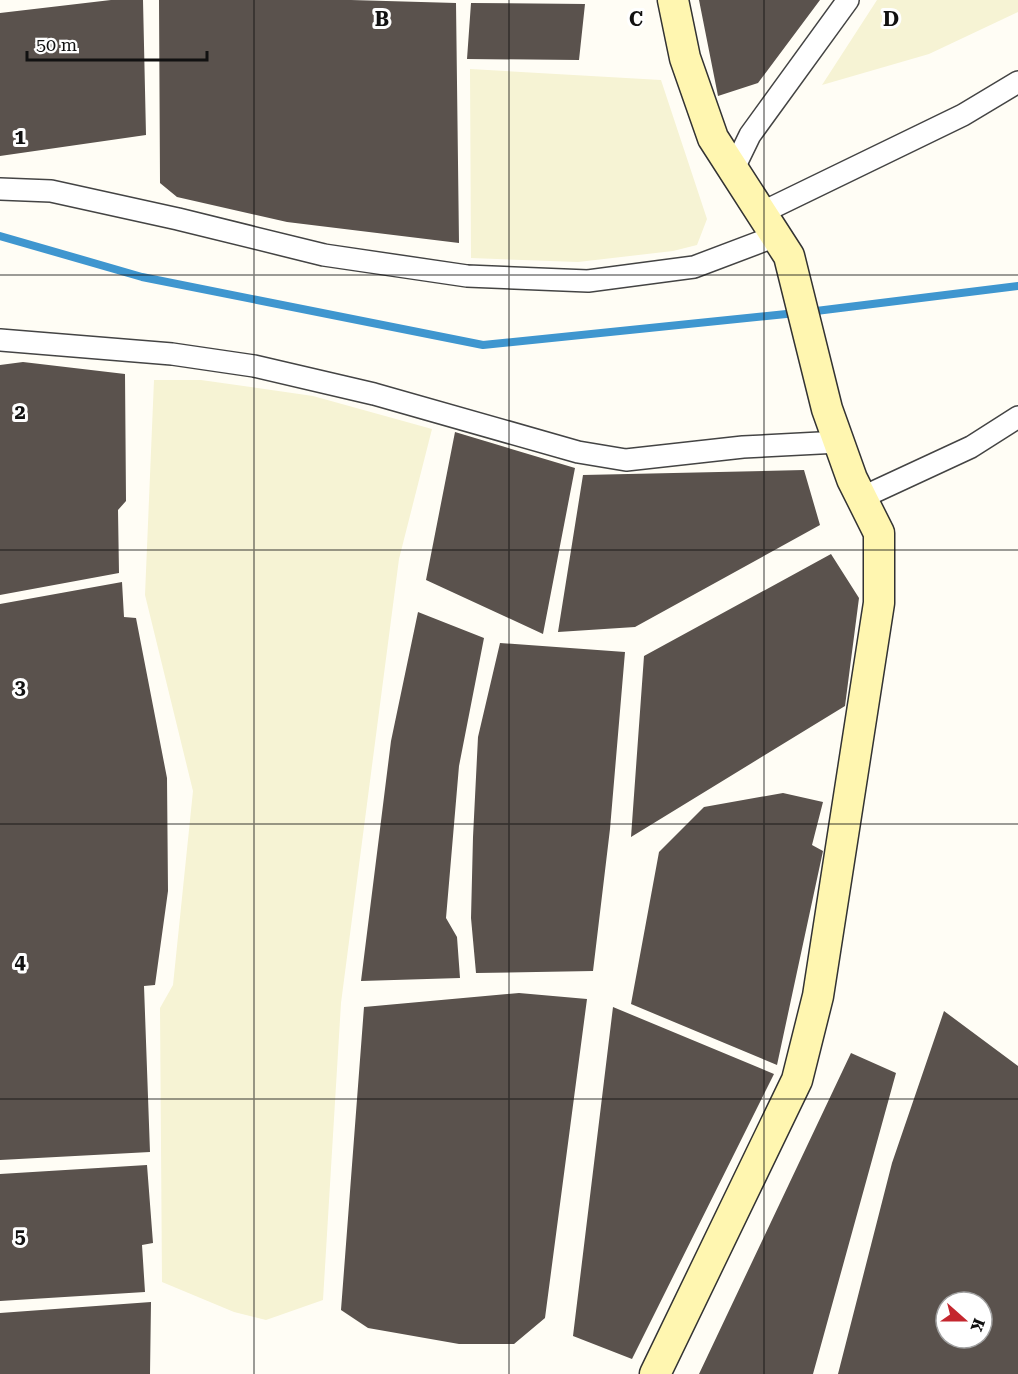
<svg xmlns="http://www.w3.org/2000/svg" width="1018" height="1374" font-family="'Roboto Serif',serif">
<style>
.farmland{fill:#f6f3d4}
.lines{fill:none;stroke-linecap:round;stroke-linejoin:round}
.stream{stroke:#3f96cf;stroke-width:8}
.building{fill:#5a524d;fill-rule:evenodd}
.street-casing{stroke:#444;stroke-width:24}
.secondary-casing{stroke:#333;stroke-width:33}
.street{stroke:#fff;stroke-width:21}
.secondary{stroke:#fff6b0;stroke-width:30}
.grid{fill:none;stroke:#111;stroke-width:1.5;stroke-opacity:0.55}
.grid-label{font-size:20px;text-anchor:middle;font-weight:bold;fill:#111;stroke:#fff;stroke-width:6;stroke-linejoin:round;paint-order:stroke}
</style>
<rect width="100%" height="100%" fill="#fffdf5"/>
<!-- farmland -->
<path class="farmland" d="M877 0H1018V12L929 54 822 85Z
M470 69 661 80 707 219 697 245 673 251 578 262 471 258Z
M154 380H201L313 396 432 429 399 559 341 1003 323 1300 266 1320 234 1312 162 1282 160 1008 173 985 193 791 145 595Z"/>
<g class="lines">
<!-- stream -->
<path class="stream" d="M0 236 142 277 483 345 796 313
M808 312 1018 286"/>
</g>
<!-- building -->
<path class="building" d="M111 0H143L146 135 0 156V13Z
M159 0H351L456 3 459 243 287 222 177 197 160 183Z
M699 0H820L758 83 718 96Z
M471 3 585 4 579 60 467 59Z
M23 362 125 374 126 501 118 510 119 573 0 595V365Z
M455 432 575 468 543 634 426 580Z
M804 470 820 525 635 627 558 632 583 475Z
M831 554 859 598 845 706 631 837 644 656Z
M122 582 124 617 136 618 167 778 168 891 155 985 144 986 150 1152 0 1160V604Z
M418 612 484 638 459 766 446 918 457 937 460 978 361 981 391 741Z
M500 643 625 652 610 829 593 971 476 973 471 918 473 837 478 737Z
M783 793 823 802 812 845 823 851 777 1065 631 1004 659 852 704 807Z
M519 993 587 999 545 1318 514 1344H459L368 1328 341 1310 364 1007Z
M613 1007 774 1074 632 1359 573 1336Z
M944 1011 1018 1066V1374H838L892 1163ZM946 1302H982V1338H946Z
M851 1053 896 1073 813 1374H699Z
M147 1165 153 1243 142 1245 145 1292 0 1301V1174Z
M151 1302 150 1374H0V1313Z"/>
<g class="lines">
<!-- street casing -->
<g class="street-casing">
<path id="street" d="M733 170 750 135 848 0
M0 189 51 191 178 219 324 255 467 276 588 281 694 267 776 236
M761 213 963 115 1018 82
M0 340 172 354 254 366 374 394 578 452 626 460 743 447 839 442
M861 498 971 447 1018 417"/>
</g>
<!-- secondary casing -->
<g class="secondary-casing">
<path id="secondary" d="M655 1374 797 1080 818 996 879 603V533L852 479 827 409 789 256 713 138 685 58 673 0"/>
</g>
<!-- street -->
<use href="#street" class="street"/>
<!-- secondary -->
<use href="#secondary" class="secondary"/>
</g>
<!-- grid -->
<path class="grid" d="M254 0V1374M509 0V1374M764 0V1374M0 275H1018M0 550H1018M0 824H1018M0 1099H1018"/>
<g class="grid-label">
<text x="382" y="26">B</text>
<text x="636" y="26">C</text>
<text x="891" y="26">D</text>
<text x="20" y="144">1</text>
<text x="20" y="419">2</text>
<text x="20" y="694">3</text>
<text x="20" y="969">4</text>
<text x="20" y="1243">5</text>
</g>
<!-- north arrow -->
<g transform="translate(964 1320) rotate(111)"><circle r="28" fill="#ffffff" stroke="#a0a0a0" stroke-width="1.5"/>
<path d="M0-4.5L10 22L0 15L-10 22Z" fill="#c4262e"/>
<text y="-9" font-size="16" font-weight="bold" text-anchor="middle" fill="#111111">K</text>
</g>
<!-- scale -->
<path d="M27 51v9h180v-9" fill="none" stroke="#111111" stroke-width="3"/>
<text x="36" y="51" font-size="18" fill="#111111" stroke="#ffffff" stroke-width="4.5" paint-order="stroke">50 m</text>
</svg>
